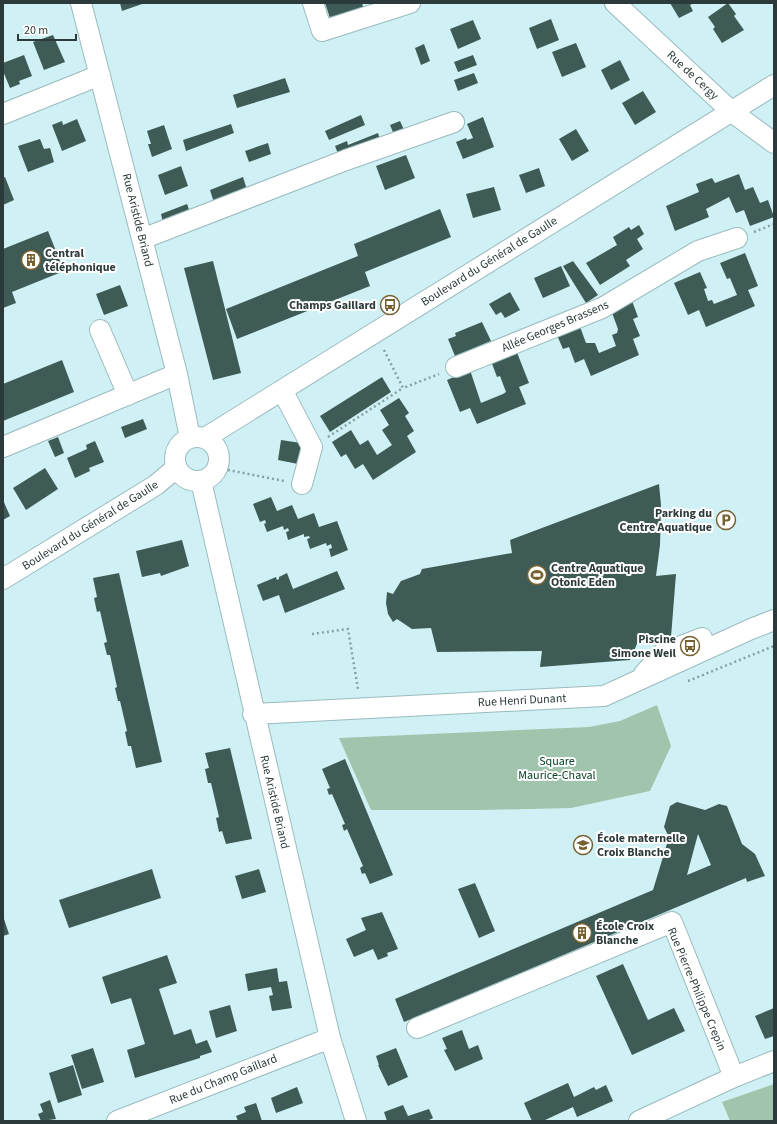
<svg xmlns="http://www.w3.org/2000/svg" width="777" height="1124" font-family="'Source Sans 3',sans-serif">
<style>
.green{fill:#a0c5ac}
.building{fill:#3e5b55;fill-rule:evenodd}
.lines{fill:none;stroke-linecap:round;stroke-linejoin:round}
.minor-casing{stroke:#9abbbe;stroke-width:22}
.path{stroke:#869fa2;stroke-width:2.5;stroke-dasharray:2 3;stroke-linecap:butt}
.minor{stroke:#fff;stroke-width:20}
.labels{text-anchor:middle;stroke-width:4;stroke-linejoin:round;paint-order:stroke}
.street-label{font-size:12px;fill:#2c3a3b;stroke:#fff}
.poi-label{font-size:12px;font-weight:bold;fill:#2c3a3b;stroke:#fff;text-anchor:start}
.park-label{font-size:12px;fill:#0a4025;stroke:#fff}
</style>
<rect width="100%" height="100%" fill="#cff1f5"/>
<!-- green -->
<path class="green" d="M657 705 671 746 650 791 571 808 480 810H371L339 738 589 727 620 721Z
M774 1084V1121H730L722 1102Z"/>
<!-- building -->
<path class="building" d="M120 3H145L122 11Z
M325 3H362L364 10 331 21Z
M670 3H694L690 5 693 11 679 18Z
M728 3 736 14 734 16 744 30 722 43 713 29 715 27 708 17Z
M551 19 559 40 537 49 529 28Z
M473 20 481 39 458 49 450 29Z
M53 35 65 62 44 70 33 42Z
M576 43 586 67 562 77 552 52Z
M424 44 430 61 421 65 415 48Z
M24 55 32 76 19 81 20 84 10 88 3 71V63Z
M473 55 477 65 458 72 454 62Z
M620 60 630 80 611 90 601 70Z
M474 73 478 83 458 91 454 80Z
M285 78 290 92 237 108 233 95Z
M643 91 656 112 635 125 622 103Z
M361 115 365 125 329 140 325 131Z
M483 117 494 147 463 159 456 142 466 138 467 140 473 138 467 124Z
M77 119 86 141 62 151 52 125 62 121 63 125Z
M400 121 405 132 395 137 390 125Z
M231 124 234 133 186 151 183 140Z
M164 125 172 149 152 157 148 144H151L147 131Z
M576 129 589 151 572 161 559 139Z
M378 133 381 143 339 156 335 146 347 141 348 145Z
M40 139 44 149 50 148 54 162 28 172 18 146Z
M268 143 271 154 249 162 245 151Z
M406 155 415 178 385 190 376 166Z
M181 166 188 186 165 195 158 175Z
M539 168 545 186 526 193 519 175Z
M739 174 745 190 753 187 760 203 768 200 774 217 750 226 744 210 736 213 729 197 706 209 709 217 675 231 666 206 699 192 696 184 712 178 715 183Z
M5 177 14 200 3 205V178Z
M243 177 248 193 215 206 210 190Z
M494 187 501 210 473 218 466 194Z
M187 204 191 215 163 223 161 214Z
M440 209 451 237 365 272 370 286 237 339 226 309 358 256 354 244Z
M639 225 644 234 637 239 643 249 626 260 630 266 600 285 586 263 617 245 613 237 629 227 631 230Z
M48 231 64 271 12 292 16 303 3 308V249Z
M745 253 758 286 748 290 755 306 706 327 699 310 688 315 674 283 700 272 707 288 704 289 708 301 712 300 714 304 737 295 730 278 727 279 720 263Z
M213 261 241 373 213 380 184 268Z
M573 261 598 295 586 303 563 266Z
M561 266 570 286 543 298 534 278Z
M120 285 128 306 104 315 96 294Z
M510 292 520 310 505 318 501 312 496 315 489 304Z
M632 301 638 317 633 319 640 336 633 339 639 355 591 376 584 359 575 363 569 347 563 349 556 333 579 324 586 343H595L599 353 616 346 612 335 617 333 618 329 611 310Z
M482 322 491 341 455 356 448 339 456 336 455 333Z
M516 350 529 383 519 387 526 404 477 424 470 408 460 412 447 380 470 370 481 403 503 394 506 392 500 376 497 377 491 361Z
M62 360 74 392 3 421V384Z
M382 377 391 392 330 432 320 416Z
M399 398 409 413 405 416 414 431 407 436 416 452 373 480 363 464 355 469 346 454 341 457 332 442 351 430 360 445 368 440 377 455 392 445 382 430 389 425 380 410Z
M143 419 147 429 125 438 121 427Z
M58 437 64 453 55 457 48 441Z
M281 440 301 443 298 464 278 460Z
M95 441 104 462 89 468 90 471 75 478 67 458 87 449 86 445Z
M45 468 58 489 26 510 13 488Z
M659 484 661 505 660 545 656 576 676 574 671 637H640L630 660 540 667 542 651 437 652 431 628 412 629 397 619 393 622 388 614 386 603 387 592 393 594 401 581 420 574 422 569 512 553 510 540Z
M271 497 277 511 292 505 298 519 314 513 319 527 337 521 348 550 331 557 329 549 332 548 331 544 327 546 326 543 310 549 307 539 310 538 309 536 304 537V534L288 540 286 532 289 531 288 528 284 530 283 526 267 532 264 524 266 523 265 520 260 522 253 504Z
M3 500 10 516 3 520Z
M182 540 189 566 161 576 160 573 142 577 136 551Z
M337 571 345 589 285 613 279 595 263 601 257 585 276 577 277 580 279 579V577L287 573 293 589Z
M119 573 162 762 136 768 131 746H128L125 732 127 731 120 701H118L115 688 117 687 110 655H107L104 643 107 642 100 611 97 612 94 598 97 597 93 578Z
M230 748 252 839 226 844 222 831 219 832 216 818 219 817 211 783H208L205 769 209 768 205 753Z
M345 759 393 875 370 884 365 873 362 874 360 868 363 866 347 829 344 831 342 825 345 824 332 794 329 795 327 789 330 788 322 769Z
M677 802 705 810 719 804 727 806 742 844 755 854 765 876 747 882 746 878 404 1022 395 999 653 890 669 837 664 827 670 806ZM698 834 711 865 687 875Z
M152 869 161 898 69 928 59 900Z
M259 869 266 892 242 899 235 876Z
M475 883 495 931 479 938 458 889Z
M382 912 398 949 387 953 388 956 378 960 373 949 354 957 346 939 366 930 361 918Z
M3 916 9 934 3 936Z
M167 955 177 983 159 989 174 1035 191 1029 196 1044 207 1040 212 1052 200 1056V1058L135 1078 127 1050 145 1044 131 998 111 1004 102 977Z
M623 964 648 1020 674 1008 685 1031 632 1055 596 976Z
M277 968 279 982 287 981 292 1008 272 1011 269 996 273 995 271 987 248 991 245 974Z
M230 1005 237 1031 216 1038 209 1011Z
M774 1008V1036L765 1039 755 1016Z
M462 1030 469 1049 478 1045 483 1059 455 1071 444 1050 447 1049 442 1038Z
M93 1048 104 1082 82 1089 71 1055Z
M396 1048 408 1077 388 1086 378 1065H379L376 1056Z
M73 1065 82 1095 58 1103 49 1073Z
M568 1083 574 1097 594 1087 596 1090 606 1085 613 1101 577 1117 573 1107 543 1121H532L524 1103Z
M297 1087 303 1103 276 1113 271 1098Z
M50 1100 56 1119 41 1121 38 1114 43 1112 40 1104Z
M256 1103 262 1121H238L236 1116 246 1112 244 1107Z
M403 1105 408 1116 429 1109 433 1118 427 1121H387L384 1112Z"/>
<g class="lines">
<!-- minor casing -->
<g class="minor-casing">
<path id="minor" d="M81 3 177 374 190 438
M313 3 322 31 410 3
M615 3 732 112 774 143
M3 114 100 75
M142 239 346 160 454 122
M100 330 128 395
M456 367 602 308 698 251 737 238
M282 390 312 447 302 484
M175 459a22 22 0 1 1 44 0a22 22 0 1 1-44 0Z
M205 438 774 85
M3 447 177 374
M201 481 330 1038 356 1121
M3 579 156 485 176 468
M644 674 663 653 702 638
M253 714 604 696 751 629 774 620
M417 1028 672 922 734 1077 639 1121
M734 1077 774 1061
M117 1121 330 1038"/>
</g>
<!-- path -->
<path class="path" d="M754 232 774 224
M384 350 403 388 439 374
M328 437 403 388
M218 468 284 481
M312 634 348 629 358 689
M688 681 774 646"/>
<!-- minor -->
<use href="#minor" class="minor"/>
</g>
<!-- icons -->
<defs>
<g id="building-ring" transform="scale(1)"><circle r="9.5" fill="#fff" stroke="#776131" stroke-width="1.5"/><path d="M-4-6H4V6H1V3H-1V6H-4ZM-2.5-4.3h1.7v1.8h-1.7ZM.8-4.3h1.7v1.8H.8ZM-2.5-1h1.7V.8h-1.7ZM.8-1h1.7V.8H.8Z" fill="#776131"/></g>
<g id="bus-ring" transform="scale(1)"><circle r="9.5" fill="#fff" stroke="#776131" stroke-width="1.5"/><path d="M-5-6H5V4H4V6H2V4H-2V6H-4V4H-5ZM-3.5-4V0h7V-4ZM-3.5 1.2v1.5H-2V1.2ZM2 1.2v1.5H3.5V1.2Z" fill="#776131"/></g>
<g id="parking-ring" transform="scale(1)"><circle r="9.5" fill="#fff" stroke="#776131" stroke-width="1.5"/><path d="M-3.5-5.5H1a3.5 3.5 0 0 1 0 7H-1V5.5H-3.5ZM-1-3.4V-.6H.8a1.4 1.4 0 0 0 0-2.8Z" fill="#776131"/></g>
<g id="stadium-ring" transform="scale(1)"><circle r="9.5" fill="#fff" stroke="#776131" stroke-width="1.5"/><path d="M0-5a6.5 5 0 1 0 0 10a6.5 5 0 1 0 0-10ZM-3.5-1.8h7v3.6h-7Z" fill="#776131"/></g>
<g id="school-ring" transform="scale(1)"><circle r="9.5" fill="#fff" stroke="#776131" stroke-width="1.5"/><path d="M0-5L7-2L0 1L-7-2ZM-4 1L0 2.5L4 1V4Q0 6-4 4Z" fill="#776131"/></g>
</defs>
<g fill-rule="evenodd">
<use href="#building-ring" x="31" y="260"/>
<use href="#bus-ring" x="390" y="305"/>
<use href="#parking-ring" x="726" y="520"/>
<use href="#stadium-ring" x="537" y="575"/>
<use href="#bus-ring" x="690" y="646"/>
<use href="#school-ring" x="583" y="845"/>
<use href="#building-ring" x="582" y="933"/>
</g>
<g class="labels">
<!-- street labels -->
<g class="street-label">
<text transform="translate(693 75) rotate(43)" y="4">Rue de Cergy</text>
<text transform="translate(138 220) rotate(76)" y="4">Rue Aristide Briand</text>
<text transform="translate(489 261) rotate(-32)" y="4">Boulevard du Général de Gaulle</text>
<text transform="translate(555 326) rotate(-23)" y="4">Allée Georges Brassens</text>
<text transform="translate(90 525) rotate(-32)" y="4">Boulevard du Général de Gaulle</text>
<text transform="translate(522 700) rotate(-3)" y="4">Rue Henri Dunant</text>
<text transform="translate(275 802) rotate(77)" y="4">Rue Aristide Briand</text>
<text transform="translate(697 989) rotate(67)" y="4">Rue Pierre-Philippe Crepin</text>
<text transform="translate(223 1079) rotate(-22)" y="4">Rue du Champ Gaillard</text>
</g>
<!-- poi labels -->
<g class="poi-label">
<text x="45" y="257">Central<tspan x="45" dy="14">téléphonique</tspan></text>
<text x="376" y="309" text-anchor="end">Champs Gaillard</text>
<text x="712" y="517" text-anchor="end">Parking du<tspan x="712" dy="14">Centre Aquatique</tspan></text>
<text x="551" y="572">Centre Aquatique<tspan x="551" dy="14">Otonic Eden</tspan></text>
<text x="676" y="643" text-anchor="end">Piscine<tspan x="676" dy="14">Simone Weil</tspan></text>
<text x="597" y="842">École maternelle<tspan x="597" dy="14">Croix Blanche</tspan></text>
<text x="596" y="930">École Croix<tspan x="596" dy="14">Blanche</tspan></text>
</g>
<!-- park labels -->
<g class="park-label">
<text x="557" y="765">Square<tspan x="557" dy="14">Maurice-Chaval</tspan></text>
</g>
</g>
<!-- border -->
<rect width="777" height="1124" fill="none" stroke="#2c3a3b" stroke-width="8"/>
<!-- scale -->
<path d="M18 34v6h58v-6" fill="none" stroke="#2c3a3b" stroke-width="2"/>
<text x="24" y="34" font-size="12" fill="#2c3a3b" stroke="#ffffff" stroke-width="3" paint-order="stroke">20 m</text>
</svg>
